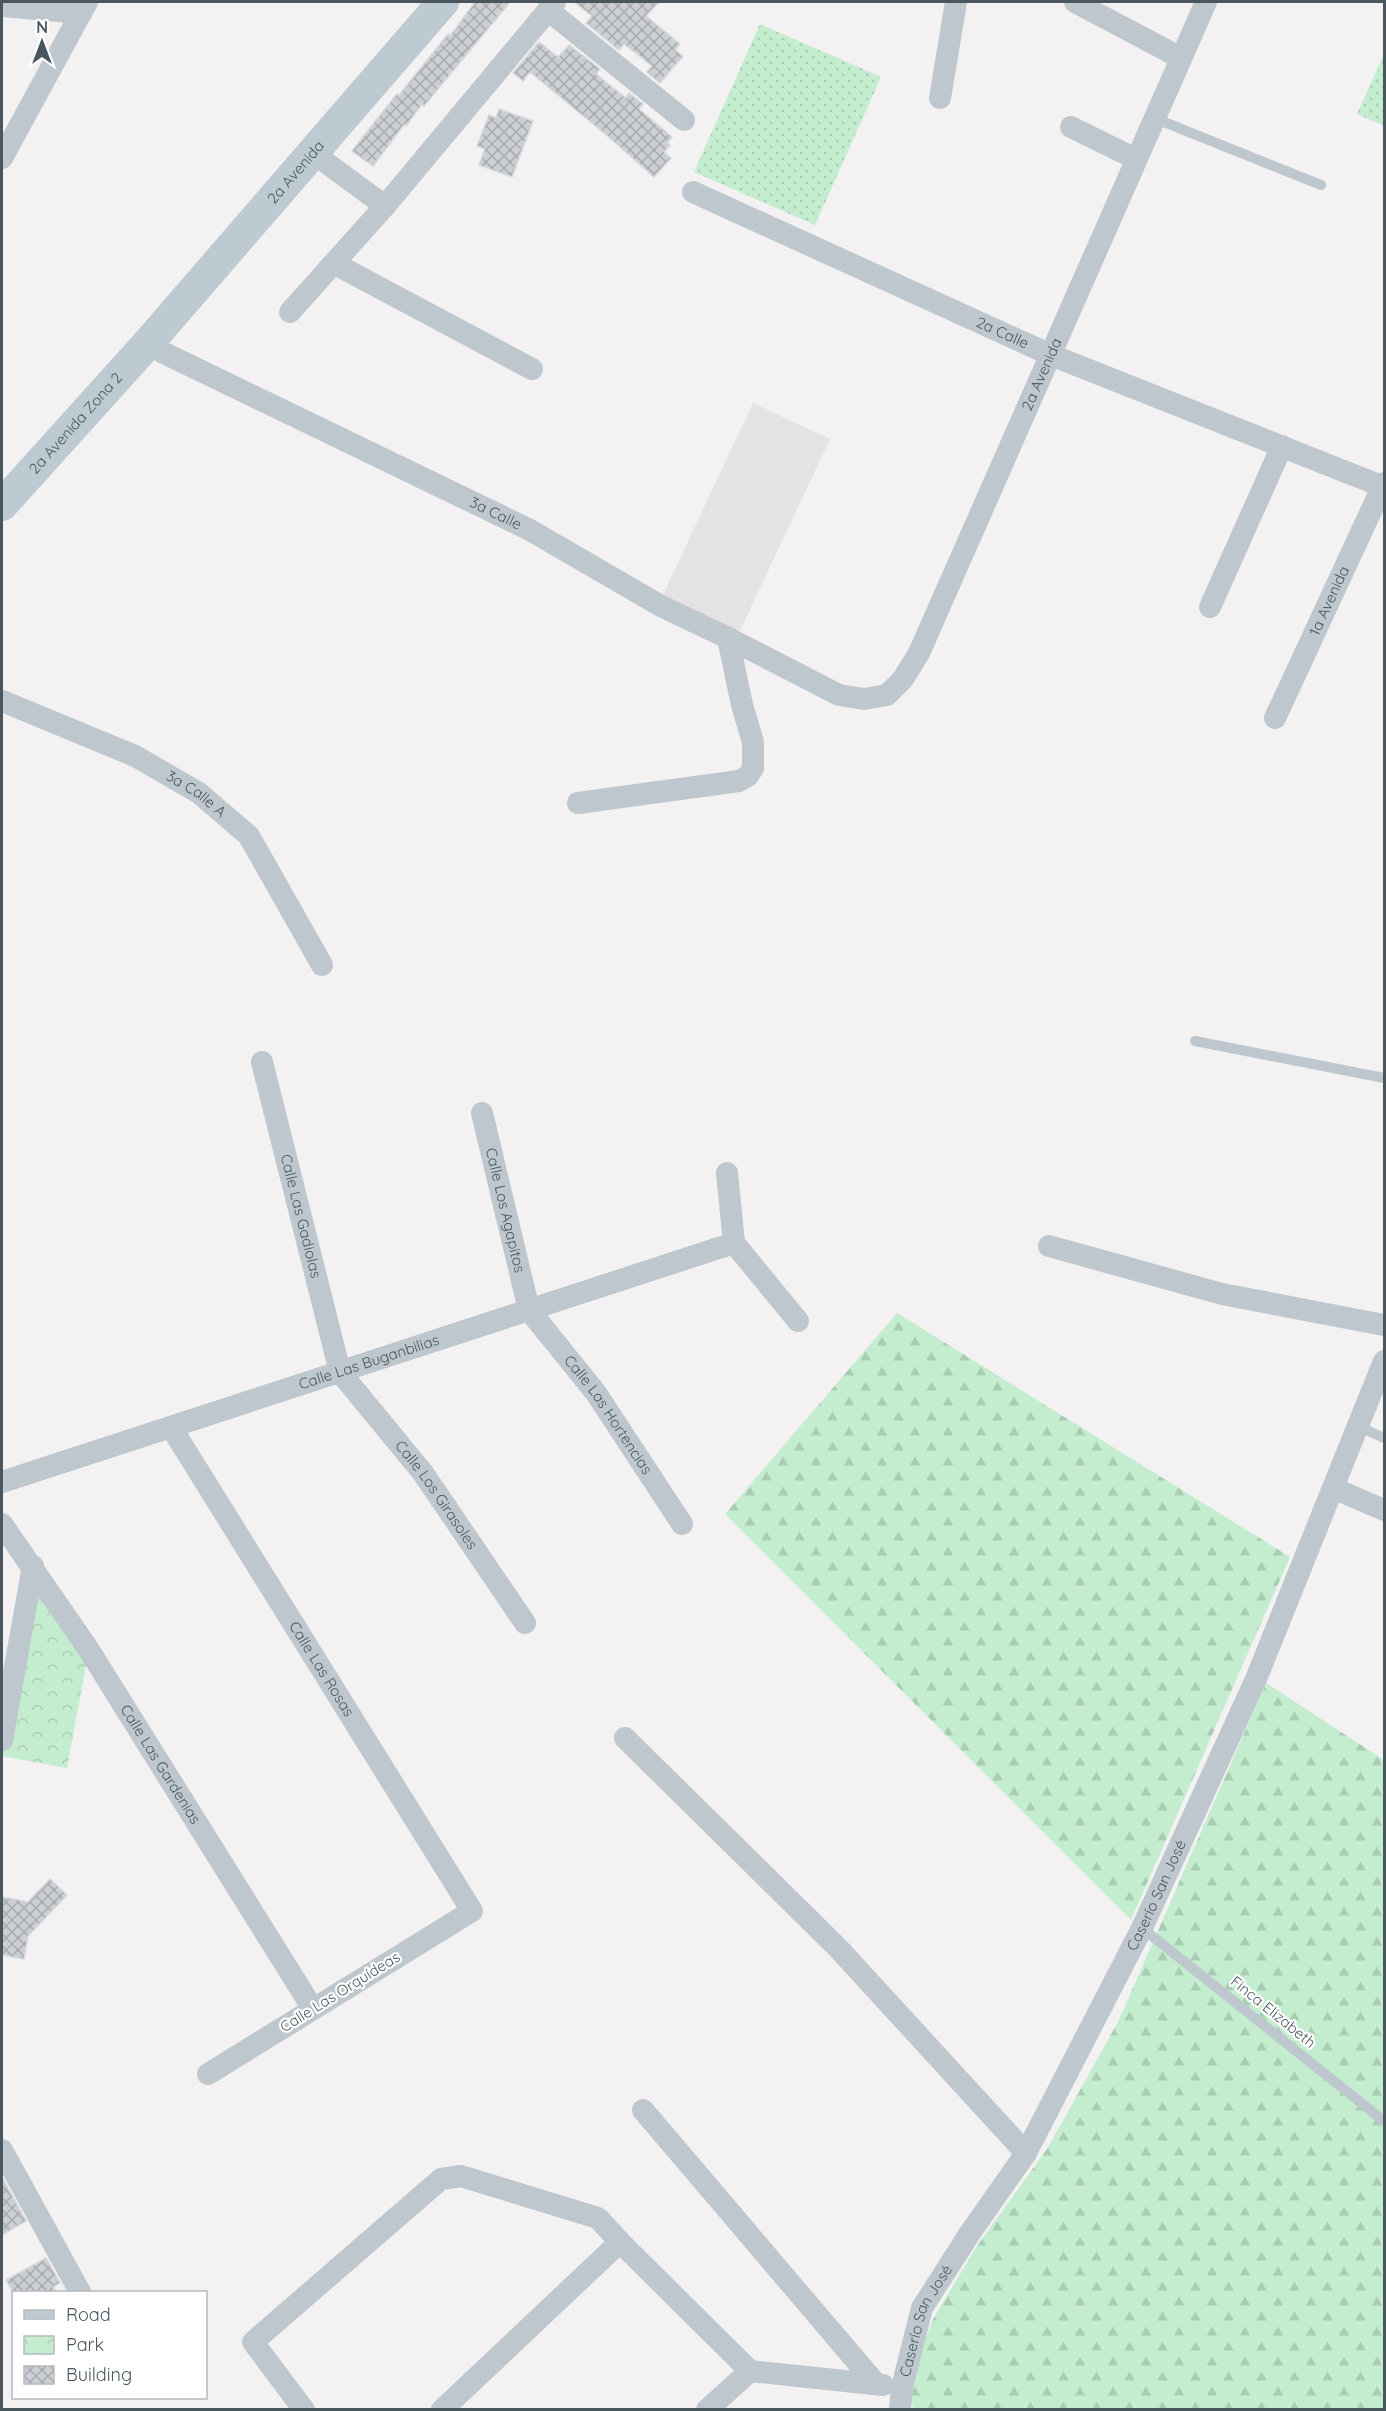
<svg xmlns="http://www.w3.org/2000/svg" width="1386" height="2411" font-family="Quicksand,sans-serif">
<style>
.education{fill:#e4e2e2}
.grass{fill:url(#grass-dots)}
.forest{fill:url(#forest-firs)}
.park{fill:url(#park-crowns)}
.building{fill:url(#building-cross-hatch);stroke:#d5d8dc;stroke-width:1.5}
.lines{fill:none;stroke-linecap:round;stroke-linejoin:round}
.lane{stroke:#bec7cd;stroke-width:10}
.street{stroke:#bec7cd;stroke-width:22}
.secondary{stroke:#becad1;stroke-width:32}
.labels{text-anchor:middle;stroke-width:4.5;stroke-linejoin:round;paint-order:stroke}
.street-label{font-size:15px;fill:#4a565d;stroke:#fff}
</style>
<defs>
<pattern id="grass-dots" width="8" height="8" patternUnits="userSpaceOnUse" patternTransform="scale(1.5)"><rect width="8" height="8" fill="#c3edce"/><path d="M2 2h.1M6 6h.1" fill="none" stroke="#a9cdb3" stroke-width="1.8" stroke-linecap="round"/></pattern>
<pattern id="forest-firs" width="22" height="20" patternUnits="userSpaceOnUse" patternTransform="scale(1.5)"><rect width="22" height="20" fill="#c3edce"/><path d="M5 1l3.5 6h-7zM16 11l3.5 6h-7z" fill="#a9cdb3"/></pattern>
<pattern id="park-crowns" width="20" height="18" patternUnits="userSpaceOnUse" patternTransform="scale(1.5)"><rect width="20" height="18" fill="#c3edce"/><path d="M2 6a3 3 0 1 1 6 0M12 15a3 3 0 1 1 6 0" fill="none" stroke="#a9cdb3"/></pattern>
<pattern id="building-cross-hatch" width="8" height="8" patternUnits="userSpaceOnUse" patternTransform="scale(1.5)"><rect width="8" height="8" fill="#cbcfd3"/><path d="M0 0l8 8M0 8l8-8" fill="none" stroke="#a7abae"/></pattern>
</defs>
<rect width="100%" height="100%" fill="#f3f1f1"/>
<!-- education -->
<path class="education" d="M753 403 830 439 736 639 659 603Z"/>
<!-- grass -->
<path class="grass" d="M760 24 881 77 815 225 694 172Z
M1384 54V126L1357 114Z"/>
<!-- forest -->
<path class="forest" d="M897 1313 1290 1557 1131 1920 725 1514Z
M1266 1683 1384 1760V2409H913L910 2380 933 2319 977 2246 1047 2149 1119 2020Z"/>
<!-- park -->
<path class="park" d="M33 1566 89 1650 67 1768 2 1756V1740Z"/>
<!-- building -->
<path class="building" d="M475 2H510L424 106 422 104 406 126 404 125 373 166 352 151 381 114 397 94 399 95 448 34 450 36Z
M574 2H659L646 16 680 44 675 50 683 56 660 83 647 72 652 66 624 44 619 50 586 23 592 16Z
M539 42 558 57 569 45 600 69 596 74 626 98 629 93 643 104 639 109 672 137 667 142 670 145 664 152 671 158 654 177 610 138 530 72 523 81 513 73Z
M499 109 533 121 512 177 479 165 485 149 477 146 489 115 496 118Z
M50 1879 67 1895 28 1936 24 1959 2 1955V1897L28 1902Z
M2 2177 26 2221 2 2235Z
M46 2258 60 2283 53 2287 56 2292H13L6 2280Z"/>
<g class="lines">
<!-- lane -->
<path class="lane" d="M1154 118 1321 185
M1195 1041 1384 1078
M1358 1426 1384 1438
M1142 1928 1384 2121"/>
<!-- street -->
<g class="street">
<path d="M1075 2 1181 58"/>
<path d="M2 6 81 13"/>
<path d="M548 10 684 120"/>
<path d="M940 98 956 2"/>
<path d="M1071 127 1136 159"/>
<path d="M313 153 385 206"/>
<path d="M2 158 87 2"/>
<path id="s1" d="M693 192 1051 355 1384 487"/>
<path d="M335 264 532 369"/>
<path d="M290 312 385 206 555 2"/>
<path id="s2" d="M149 342 162 352 530 530 661 606 728 638 839 695 864 699 887 695 903 679 919 653 1206 2"/>
<path d="M1210 607 1282 446"/>
<path id="s3" d="M2 701 135 756 199 793 249 836 322 965"/>
<path id="s4" d="M1275 718 1384 483"/>
<path d="M578 803 739 781 748 776 753 768V742L742 705 728 638"/>
<path id="s5" d="M262 1062 340 1372 423 1473 525 1623"/>
<path id="s6" d="M482 1113 529 1310 596 1393 682 1524"/>
<path d="M727 1173 734 1243"/>
<path d="M734 1243 798 1321"/>
<path d="M1049 1246 1222 1294 1384 1325"/>
<path id="s7" d="M171 1427 472 1911 208 2074"/>
<path id="s8" d="M2 1482 734 1243"/>
<path d="M1333 1488 1384 1510"/>
<path id="s9" d="M2 1524 89 1650 313 2009"/>
<path d="M625 1738 838 1948 1026 2153"/>
<path d="M2 1740 33 1566"/>
<path d="M643 2110 876 2384"/>
<path d="M2 2150 80 2292"/>
<path d="M750 2371 883 2385"/>
<path d="M304 2410 253 2342 441 2179 461 2176 598 2218 620 2242"/>
<path d="M442 2410 620 2242 750 2371 707 2410"/>
<path id="s10" d="M900 2410 902 2387 922 2308 970 2233 1026 2153 1142 1928 1256 1679 1384 1361"/>
</g>
<!-- secondary -->
<path class="secondary" id="s11" d="M2 505 149 342 443 2"/>
</g>
<g class="labels">
<!-- street labels -->
<g class="street-label">
<text dy="5" stroke="none"><textPath href="#s11" startOffset="444">2a Avenida</textPath></text>
<text dy="5" stroke="none"><textPath href="#s1" startOffset="340">2a Calle</textPath></text>
<text dy="5" stroke="none"><textPath href="#s2" startOffset="1182">2a Avenida</textPath></text>
<text dy="5" stroke="none"><textPath href="#s11" startOffset="110">2a Avenida Zona 2</textPath></text>
<text dy="5" stroke="none"><textPath href="#s2" startOffset="387">3a Calle</textPath></text>
<text dy="5" stroke="none"><textPath href="#s4" startOffset="129">1a Avenida</textPath></text>
<text dy="5" stroke="none"><textPath href="#s3" startOffset="216">3a Calle A</textPath></text>
<text dy="5" stroke="none"><textPath href="#s6" startOffset="100">Calle Los Agapitos</textPath></text>
<text dy="5" stroke="none"><textPath href="#s5" startOffset="159">Calle Las Gadiolas</textPath></text>
<text dy="5" stroke="none"><textPath href="#s8" startOffset="386">Calle Las Buganbilias</textPath></text>
<text dy="5" stroke="none"><textPath href="#s6" startOffset="334">Calle Las Hortencias</textPath></text>
<text dy="5" stroke="none"><textPath href="#s5" startOffset="476">Calle Los Girasoles</textPath></text>
<text dy="5" stroke="none"><textPath href="#s7" startOffset="285">Calle Las Rosas</textPath></text>
<text dy="5" stroke="none"><textPath href="#s9" startOffset="288">Calle Las Gardenias</textPath></text>
<text dy="5" stroke="none"><textPath href="#s10" startOffset="580">Caserío San José</textPath></text>
<text transform="translate(340 1992) rotate(-32)" y="5">Calle Las Orquídeas</text>
<text transform="translate(1273 2012) rotate(39)" y="5">Finca Elizabeth</text>
<text dy="5" stroke="none"><textPath href="#s10" startOffset="94">Caserío San José</textPath></text>
</g>
</g>
<!-- border -->
<rect width="1386" height="2411" fill="none" stroke="#4a565d" stroke-width="6"/>
<!-- legend -->
<rect x="12" y="2291" width="195" height="108" fill="#ffffff" stroke="#b7bbbe" stroke-width="1.5"/>
<rect x="24" y="2310" width="30" height="9" fill="#becad1" stroke="#b7bbbe" stroke-width="1.5"/>
<text x="66" y="2321" font-size="18" fill="#4a565d">Road</text>
<rect x="24" y="2336" width="30" height="18" fill="url(#park-crowns)" stroke="#b7bbbe" stroke-width="1.5"/>
<text x="66" y="2351" font-size="18" fill="#4a565d">Park</text>
<rect x="24" y="2366" width="30" height="18" fill="url(#building-cross-hatch)" stroke="#b7bbbe" stroke-width="1.5"/>
<text x="66" y="2381" font-size="18" fill="#4a565d">Building</text>
<!-- north arrow -->
<g transform="translate(42 42)" stroke="#ffffff" stroke-width="4.5" paint-order="stroke">
<path d="M0-4.5L10 22L0 15L-10 22Z" fill="#4a565d"/>
<text y="-9" font-size="16" font-weight="bold" text-anchor="middle" fill="#4a565d">N</text>
</g>
</svg>
